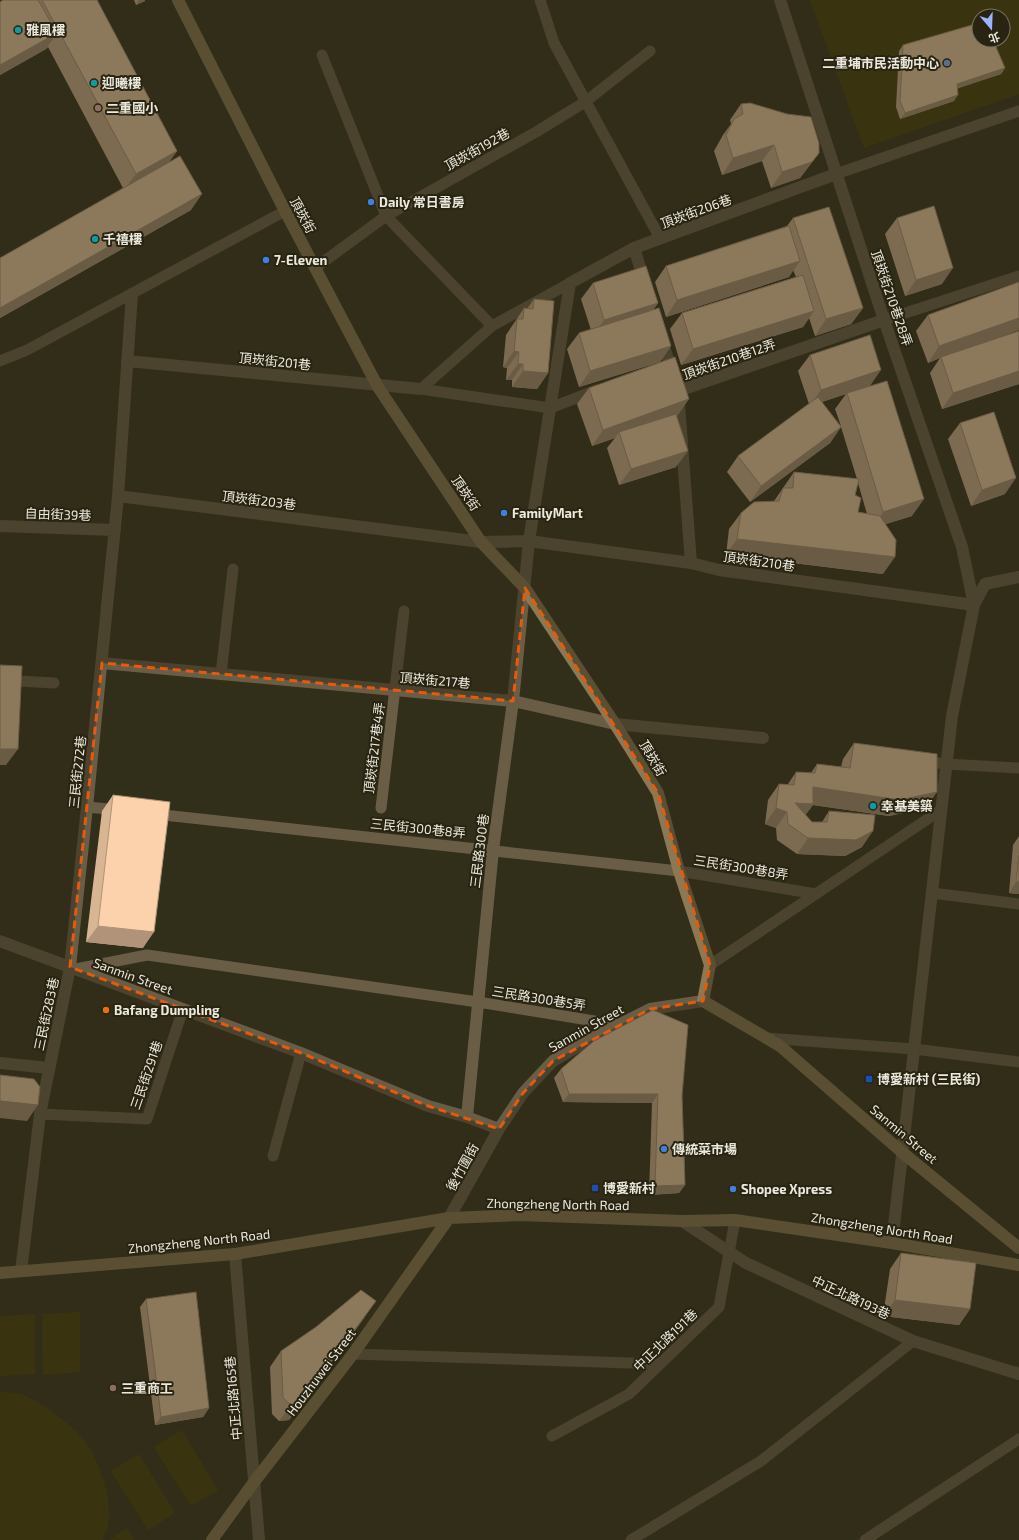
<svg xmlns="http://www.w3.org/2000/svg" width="1019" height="1540" font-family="'Exo 2','Noto Sans TC',sans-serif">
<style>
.green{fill:#453b04;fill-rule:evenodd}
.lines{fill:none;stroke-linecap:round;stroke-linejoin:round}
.lane{stroke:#6a5d46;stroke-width:11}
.street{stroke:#6a5d46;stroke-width:12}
.secondary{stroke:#8c7852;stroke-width:12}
.wall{fill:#d8b593;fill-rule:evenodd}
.shaded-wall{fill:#b09378}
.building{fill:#fbd2ab;stroke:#b09378}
.marked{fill:none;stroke:#e8590c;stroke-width:3;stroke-dasharray:8 5;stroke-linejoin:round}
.culture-dot{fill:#0f9aa8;stroke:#282411;stroke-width:1.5}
.service-dot{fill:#5c6f8a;stroke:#282411;stroke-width:1.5}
.education-dot{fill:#8d6e63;stroke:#282411;stroke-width:1.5}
.shop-dot{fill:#3f7fe0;stroke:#282411;stroke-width:1.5}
.food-dot{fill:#e8710a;stroke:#282411;stroke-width:1.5}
.transit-dot{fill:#1a4fb4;stroke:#282411;stroke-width:1.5}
.labels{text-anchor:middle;stroke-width:4;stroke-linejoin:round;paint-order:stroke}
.poi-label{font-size:13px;font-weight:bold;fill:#ebe9dd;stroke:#282411;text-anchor:start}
.street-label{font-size:13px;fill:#ebe9dd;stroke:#282411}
</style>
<rect width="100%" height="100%" fill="#312e1a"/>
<!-- green -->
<path class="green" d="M810 0H1019V94L864 148ZM979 16H1003V40H979Z
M80 1312V1372L43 1375 42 1314Z
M35 1314V1374L0 1376V1316Z
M0 1392C7 1393 15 1392 21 1394 39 1400 77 1428 87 1444 100 1464 113 1502 108 1526 107 1531 104 1536 102 1540H0Z
M182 1430 218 1490 191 1506 154 1447Z
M139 1454 175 1513 148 1530 111 1471Z
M127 1528 134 1540H110Z"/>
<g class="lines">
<!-- lane -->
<path class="lane" d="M540 0 554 43 660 238
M322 55 386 216 492 326 570 283
M836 174 1019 111
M315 268 386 216 536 132 585 102 650 51
M884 320 1019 276
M492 326 421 389 550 408 597 390
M0 361 27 350 285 211
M221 674 233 569
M0 680 54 683
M923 761 946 764 1019 768
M87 807 119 810
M381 808 404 611
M154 814 679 871 816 894
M932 893 1019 904
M710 965 941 810
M76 969 147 955 478 1002 619 1025
M766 1038 914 1049 1019 1062
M40 1114 147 1119 183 1009
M273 1156 301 1053
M353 1354 660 1364
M552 1436 629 1394 719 1307 735 1220
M631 1540 761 1461 913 1341
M865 1540 1019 1439"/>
<!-- street -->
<path class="street" d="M780 0 884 320 962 547 974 605
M634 248 645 283
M661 337 673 375
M127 361 421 389
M118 496 132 294
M0 526 115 530
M691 563 678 391 884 320
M102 663 513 701 615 724 763 738
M0 941 301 1053 428 1106 467 1117 499 1129
M0 1063 49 1068
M467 1117 493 850 513 701 529 541 570 283 634 248 836 174
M449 1218 499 1129 523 1093 553 1061 587 1041 650 1009 703 1001
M682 1221 746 1263 913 1341 1019 1374
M892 1243 952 716 974 605 985 584 1019 577
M235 1254 259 1540
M21 1271 40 1114 70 967 87 807 118 496 481 542 529 541 691 563 719 570 974 605"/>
<!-- secondary -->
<path class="secondary" d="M178 0 285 211 378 387 481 542 525 588 615 724 658 793 679 871 710 965 703 1001 780 1046 903 1153 1019 1248
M0 1273 235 1254 449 1218 519 1215 682 1221 735 1220 892 1243 1019 1265
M212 1540 254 1482 353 1354 449 1218"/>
</g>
<!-- wall -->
<path class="wall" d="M3 0H97L177 151 169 162 191 210 0 318V258L123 188 48 47 46 49 0 75V2Z
M134 0H145V1L136 5Z
M903 45 1005 68 1001 74 958 88 954 101 900 119 896 107 899 51Z
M741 104 819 153 800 178 771 188 762 161 722 175 714 151 723 135 731 124 730 120Z
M793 218 863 308 851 324 815 336 809 318 803 327 681 365 670 329 682 313 796 277 793 270 789 277 666 317 655 282 666 266 787 226Z
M897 218 942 284 905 296 885 234Z
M1019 282V330L986 342 1019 331V384L942 409 930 373 940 358 928 363 916 331 928 315Z
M593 283 658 303 653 310 671 346 660 362 579 387 567 349 579 333 591 330 581 299Z
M534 299 548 373 537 389 512 387V380H506L507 368 503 367 506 335 524 308 527 309Z
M810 355 870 386 912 516 886 524 883 574 726 555 729 529 741 513 774 501 794 472 857 479 841 427 830 443 750 502 727 472 738 456 809 404 798 371ZM846 394 835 409 841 426 822 402ZM858 483 867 514 858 512 855 495Z
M589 388 678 415 676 416V467L619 485 607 448 615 438 592 446 577 404Z
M960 423 1005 494 971 506 948 439Z
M854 743 926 808 889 816 813 805 805 815 812 822H822L829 811 862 847 845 856 797 854 777 840 776 828 765 824 768 800 779 784H788L796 772 811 773 817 764 841 767 843 759Z
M113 795 143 948 86 942 102 811Z
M1019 836V894L1009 893 1013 845Z
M561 1069 682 1096 685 1185 679 1193 649 1195 652 1103 563 1102 554 1078Z
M901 1253 970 1309 959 1325 883 1316 890 1269Z
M146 1299 209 1408 203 1417 155 1425 140 1307Z
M365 1317 289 1420 279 1421 272 1414 270 1367 281 1351Z"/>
<!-- shaded-wall -->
<path class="shaded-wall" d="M139 0H145V1L136 5Z
M57 33 46 49 0 75V65Z
M1005 68 1001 74 953 90 957 84Z
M958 95 954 101 900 119 905 113Z
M774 145 762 161 722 175 733 158Z
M177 151 165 167 124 190 136 174Z
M819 153 800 178 771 188 782 172Z
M202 194 191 210 0 318V308Z
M800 261 789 277 666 317 677 300Z
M953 268 942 284 905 296 916 280Z
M658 303 647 319 593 336 604 320Z
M863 308 851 324 815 336 826 319Z
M814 311 803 327 681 365 693 349Z
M1019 318V330L942 358 941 357 940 358 928 363 939 346Z
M671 346 660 362 579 387 590 371Z
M514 351 519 352 507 368 503 367Z
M518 364H523L512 380H506Z
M881 370 870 386 847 393 846 394 809 406 821 390Z
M523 371 548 373 537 389 512 387Z
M1019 371V384L942 409 953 393Z
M689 399 678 415 620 436 619 432 615 438 592 446 603 430Z
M841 427 830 443 750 502 761 486Z
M688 451 676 467 619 485 631 469Z
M1016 478 1005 494 971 506 982 490Z
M924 499 912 516 872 528 883 512Z
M737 539 895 557 883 574 726 555Z
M0 749H18L6 765H0Z
M813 787 937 792 926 808 889 816 813 805 802 820 795 803Z
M776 808 787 812 776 828 765 824Z
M873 831 862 847 845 856 797 854 808 838Z
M1016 882H1019V894L1009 893Z
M98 926 154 932 143 948 86 942Z
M569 1094H658L652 1103 563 1102Z
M0 1101 38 1105 27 1121 0 1118Z
M685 1185 679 1193 649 1195 655 1186Z
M895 1300 970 1309 959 1325 883 1316Z
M376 1301 289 1420 279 1421 291 1405Z
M209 1408 203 1417 155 1425 161 1417Z"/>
<!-- building -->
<path class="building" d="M3 0H38L57 33 0 65V2Z
M42 0H97L177 151 136 174Z
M979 23V40H993L1005 68 957 84 958 95 905 113 900 101 903 45Z
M750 103 787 114 811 117 819 143V153L812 162 782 172 774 145 733 158 726 135 734 119 743 114 741 104Z
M180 156 202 194 0 308V258Z
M934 206 953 268 916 280 897 218Z
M829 207 863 308 826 319 793 218Z
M789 226 800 261 677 300 666 266Z
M646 266 658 303 604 320 593 283Z
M803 275 814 311 693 349 682 313Z
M1019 282V318L939 346 928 315Z
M534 299 554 301 548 373 523 371V364H518L519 352 514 351 517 319H523L524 308 533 309Z
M659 308 671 346 590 371 579 333Z
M1019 331V371L953 393 941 357Z
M870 335 881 370 821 390 810 355Z
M675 357 689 399 603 430 589 388Z
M887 381 924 499 883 512 847 393Z
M818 397 841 427 761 486 738 456Z
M994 412 1016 478 982 490 960 423Z
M676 414 688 451 631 469 619 432Z
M794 472 859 479 855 495 861 498 858 512 880 516 896 540 895 557 737 539 741 513 754 502 779 501 783 488H793Z
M0 665 22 666 18 749H0Z
M854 743 937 754V792L900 800 813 787V804L795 803 812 822H827L829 811 875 815 873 831 856 840 808 838 788 824 787 812 776 808 779 784 794 785 796 772 815 773 817 764 850 768Z
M113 795 170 802 154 932 98 926Z
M1019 855V882H1016Z
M653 1010 688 1025 682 1096 685 1185 655 1186 658 1094H569L561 1069 594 1041Z
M0 1075 34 1079 40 1087 38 1105 0 1101Z
M901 1253 976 1263 970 1309 895 1300Z
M361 1290 376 1301 300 1404 291 1405 283 1398 281 1351 316 1327Z
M196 1292 209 1408 161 1417 146 1299Z"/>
<!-- marked area -->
<path d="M0 0H1019V1540H0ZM525 588 658 793 710 965 703 1001 650 1009 553 1061 523 1093 499 1129 428 1106 301 1053 70 967 102 663 513 701Z" fill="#312e1a" fill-opacity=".55" fill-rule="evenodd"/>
<path class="marked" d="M525 588 658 793 710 965 703 1001 650 1009 553 1061 523 1093 499 1129 428 1106 301 1053 70 967 102 663 513 701Z"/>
<!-- markers -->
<g class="culture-dot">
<circle cx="18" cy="30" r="4"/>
<circle cx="94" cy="83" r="4"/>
<circle cx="95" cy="239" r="4"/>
<circle cx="873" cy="806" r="4"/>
</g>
<circle class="service-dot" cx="947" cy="63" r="4"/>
<g class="education-dot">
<circle cx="98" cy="108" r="4"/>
<circle cx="113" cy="1388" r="4"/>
</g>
<g class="shop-dot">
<circle cx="371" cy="202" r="4"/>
<circle cx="266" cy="260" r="4"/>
<circle cx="504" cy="513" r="4"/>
<circle cx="664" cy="1149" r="4"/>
<circle cx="733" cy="1189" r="4"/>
</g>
<circle class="food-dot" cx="106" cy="1010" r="4"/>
<g class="transit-dot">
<rect x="865" y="1075" width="8" height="8" rx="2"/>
<rect x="591" y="1184" width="8" height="8" rx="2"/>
</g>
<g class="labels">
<!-- poi labels -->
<g class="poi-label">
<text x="26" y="35">雅風樓</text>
<text x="939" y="68" text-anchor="end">二重埔市民活動中心</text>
<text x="102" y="88">迎曦樓</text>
<text x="106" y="113">二重國小</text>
<text x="379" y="207">Daily 常日書房</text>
<text x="103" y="244">千禧樓</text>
<text x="274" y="265">7-Eleven</text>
<text x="512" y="518">FamilyMart</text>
<text x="881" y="811">幸基美築</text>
<text x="114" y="1015">Bafang Dumpling</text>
<text x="877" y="1084">博愛新村 (三民街)</text>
<text x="672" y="1154">傳統菜市場</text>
<text x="603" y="1193">博愛新村</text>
<text x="741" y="1194">Shopee Xpress</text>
<text x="121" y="1393">三重商工</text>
</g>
<!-- street labels -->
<g class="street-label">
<text transform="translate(477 149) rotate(-29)" y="5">頂崁街192巷</text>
<text transform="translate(696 211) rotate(-20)" y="5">頂崁街206巷</text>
<text transform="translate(303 215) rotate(62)" y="5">頂崁街</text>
<text transform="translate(892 298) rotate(71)" y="5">頂崁街210巷28弄</text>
<text transform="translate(729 359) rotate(-19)" y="5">頂崁街210巷12弄</text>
<text transform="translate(275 361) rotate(6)" y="5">頂崁街201巷</text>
<text transform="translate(466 493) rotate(56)" y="5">頂崁街</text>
<text transform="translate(259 500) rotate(7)" y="5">頂崁街203巷</text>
<text transform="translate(58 514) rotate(2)" y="5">自由街39巷</text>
<text transform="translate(759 561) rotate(8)" y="5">頂崁街210巷</text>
<text transform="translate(435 680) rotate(5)" y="5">頂崁街217巷</text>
<text transform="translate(374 748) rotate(-83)" y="5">頂崁街217巷4弄</text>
<text transform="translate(653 758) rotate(59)" y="5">頂崁街</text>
<text transform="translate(77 772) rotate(-84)" y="5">三民街272巷</text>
<text transform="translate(418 828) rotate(6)" y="5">三民街300巷8弄</text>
<text transform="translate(479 851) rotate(-83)" y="5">三民路300巷</text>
<text transform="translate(741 867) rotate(9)" y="5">三民街300巷8弄</text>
<text transform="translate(133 976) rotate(20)" y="5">Sanmin Street</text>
<text transform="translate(539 998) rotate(9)" y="5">三民路300巷5弄</text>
<text transform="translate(46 1014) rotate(-78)" y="5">三民街283巷</text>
<text transform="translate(586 1028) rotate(-29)" y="5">Sanmin Street</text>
<text transform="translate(146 1075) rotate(-71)" y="5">三民街291巷</text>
<text transform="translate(904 1134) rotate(40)" y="5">Sanmin Street</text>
<text transform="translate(462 1167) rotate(-61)" y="5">後竹圍街</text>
<text transform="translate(558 1204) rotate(1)" y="5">Zhongzheng North Road</text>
<text transform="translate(882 1228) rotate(9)" y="5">Zhongzheng North Road</text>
<text transform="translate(199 1241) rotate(-6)" y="5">Zhongzheng North Road</text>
<text transform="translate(851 1297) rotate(25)" y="5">中正北路193巷</text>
<text transform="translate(665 1340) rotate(-44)" y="5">中正北路191巷</text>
<text transform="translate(321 1372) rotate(-53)" y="5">Houzhuwei Street</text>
<text transform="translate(233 1398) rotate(-95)" y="5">中正北路165巷</text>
</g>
</g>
<!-- north arrow -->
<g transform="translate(991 28) rotate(161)"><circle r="19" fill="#282411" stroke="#767363"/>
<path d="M0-3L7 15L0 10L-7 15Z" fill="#9ab5fd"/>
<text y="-6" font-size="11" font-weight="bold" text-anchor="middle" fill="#ebe9dd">北</text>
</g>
</svg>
